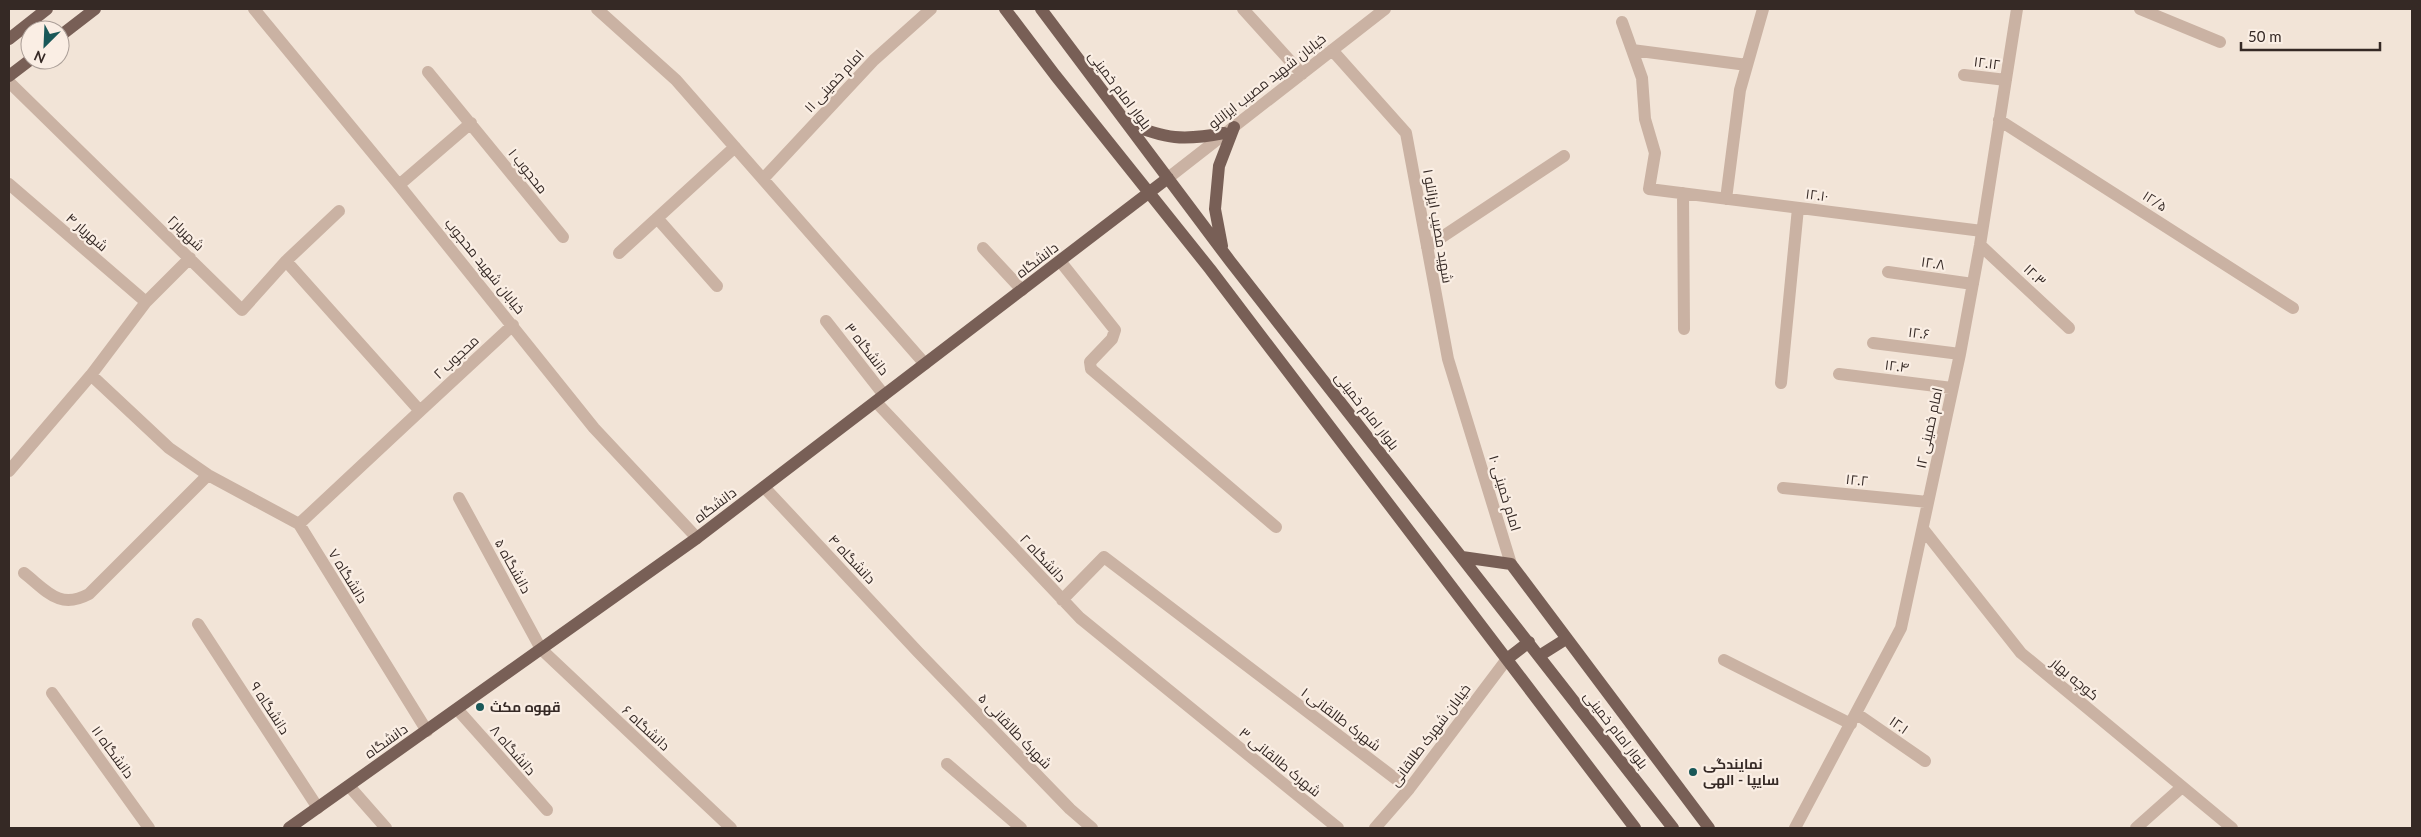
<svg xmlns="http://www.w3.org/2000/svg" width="2421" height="837" font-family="Lato,Cairo,sans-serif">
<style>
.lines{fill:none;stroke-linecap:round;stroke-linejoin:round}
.minor{stroke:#cab2a3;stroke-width:12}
.major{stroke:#785f56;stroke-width:12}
.poi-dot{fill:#195858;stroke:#faeee4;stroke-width:2}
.labels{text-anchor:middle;stroke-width:4.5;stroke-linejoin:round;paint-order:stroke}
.street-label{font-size:14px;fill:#352925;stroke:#faeee4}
.poi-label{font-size:14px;font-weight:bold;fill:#352925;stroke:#faeee4;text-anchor:start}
</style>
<rect width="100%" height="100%" fill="#f2e4d7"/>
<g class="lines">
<!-- minor -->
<path class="minor" d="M254 9 399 185 594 428 697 538
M597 9 676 80 925 364
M1243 9 1302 74
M2140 9 2220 42
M1622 22 1642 78 1645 119 1655 153 1649 189 1982 231
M1332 50 1406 133 1448 359 1511 564
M1632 50 1747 65
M428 72 563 237
M1964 75 2006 80
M9 82 242 310 286 261 339 211
M1999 120 2293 308
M1168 178 1385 9
M763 179 874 60 931 9
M9 184 146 302
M399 185 471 123
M1683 193 1684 329
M1726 199 1740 90 1763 9
M657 218 717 286
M1980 245 2069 328
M1427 247 1564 156
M983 248 1022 290
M619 253 735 147
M286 261 420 411 299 524
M1060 261 1115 330 1112 339 1090 362 1091 369 1276 527
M1888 272 1973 284
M826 321 884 395
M1873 343 1960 354
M1839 374 1952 388
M91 375 169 448 208 475 299 524 427 731
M1781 383 1798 208
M876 402 1080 618 1338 828
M420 411 513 325
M9 471 91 375 146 302 190 258
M764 487 918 652 1070 809 1092 828
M1783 488 1928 502
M459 498 541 649 731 828
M1923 529 2021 653 2232 828
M24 573C47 591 59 610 89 594L208 475
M1062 600 1104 557 1409 789
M198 624 318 808
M1724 660 1851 724
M52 693 149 828
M457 709 547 810
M1857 714 1925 761
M947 764 1021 828
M349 786 386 828
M1375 828 1409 789 1507 659
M1795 828 1901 628 1960 354 1980 245 2017 9
M2136 828 2182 787"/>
<!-- major -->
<path class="major" d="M1005 9 1055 75 1210 269 1635 828
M1041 9 1230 261 1673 828
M60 36 95 9
M9 39 47 9
M9 76 30 60
M1127 123C1166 139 1183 141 1224 133
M1222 246 1215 209 1219 166 1234 127
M1462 557 1511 564 1709 828
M1539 656 1566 639
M1507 659 1529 642
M289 828 697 538 1168 178"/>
</g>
<!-- markers -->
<g class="poi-dot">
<circle cx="480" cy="707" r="5"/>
<circle cx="1693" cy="772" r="5"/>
</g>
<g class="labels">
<!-- street labels -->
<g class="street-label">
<text transform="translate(1987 63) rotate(7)" y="5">۱۲.۱۲</text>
<text transform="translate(834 81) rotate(-47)" y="5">امام خمینی ۱۱</text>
<text transform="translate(1267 81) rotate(-38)" y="5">خیابان شهید مصیب ایزانلو</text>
<text transform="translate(1120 90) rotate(53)" y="5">بلوار امام خمینی</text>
<text transform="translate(528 171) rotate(51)" y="5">محجوب ۱</text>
<text transform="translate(1817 195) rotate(7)" y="5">۱۲.۱۰</text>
<text transform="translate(2155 201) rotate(33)" y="5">۱۲/۵</text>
<text transform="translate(1438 226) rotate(80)" y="5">شهید مصیب ایزانلو ۱</text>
<text transform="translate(87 232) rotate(41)" y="5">شهریار ۴</text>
<text transform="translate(186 233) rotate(44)" y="5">شهریار۲</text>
<text transform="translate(1037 260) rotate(-37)" y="5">دانشگاه</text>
<text transform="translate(1933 263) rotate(8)" y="5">۱۲.۸</text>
<text transform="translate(485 266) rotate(51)" y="5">خیابان شهید محجوب</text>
<text transform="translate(2035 275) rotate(43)" y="5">۱۲.۳</text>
<text transform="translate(1919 333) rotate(7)" y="5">۱۲.۶</text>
<text transform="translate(867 349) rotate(52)" y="5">دانشگاه ۳</text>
<text transform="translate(456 357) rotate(-43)" y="5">محجوب ۲</text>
<text transform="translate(1897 366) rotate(7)" y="5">۱۲.۴</text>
<text transform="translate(1367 411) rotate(52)" y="5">بلوار امام خمینی</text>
<text transform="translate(1929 428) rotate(-78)" y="5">امام خمینی ۱۲</text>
<text transform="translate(1857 480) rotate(6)" y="5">۱۲.۲</text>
<text transform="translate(1505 493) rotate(73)" y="5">امام خمینی ۱۰</text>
<text transform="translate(715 505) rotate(-37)" y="5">دانشگاه</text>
<text transform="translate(1043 558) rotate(47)" y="5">دانشگاه ۲</text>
<text transform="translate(852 559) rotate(47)" y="5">دانشگاه ۴</text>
<text transform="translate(513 566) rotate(61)" y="5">دانشگاه ۵</text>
<text transform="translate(348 576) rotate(58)" y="5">دانشگاه ۷</text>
<text transform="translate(2075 679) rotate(40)" y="5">کوچه بهار</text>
<text transform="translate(270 708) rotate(57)" y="5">دانشگاه ۹</text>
<text transform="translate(1341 719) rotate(37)" y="5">شهرک طالقانی ۱</text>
<text transform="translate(1899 725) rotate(35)" y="5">۱۲.۱</text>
<text transform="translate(646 728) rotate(43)" y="5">دانشگاه ۶</text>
<text transform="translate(1616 730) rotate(52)" y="5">بلوار امام خمینی</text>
<text transform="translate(1015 731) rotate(46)" y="5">شهرک طالقانی ۵</text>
<text transform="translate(1430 735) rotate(-53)" y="5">خیابان شهرک طالقانی</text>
<text transform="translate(386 741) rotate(-35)" y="5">دانشگاه</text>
<text transform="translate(513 750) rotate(49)" y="5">دانشگاه ۸</text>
<text transform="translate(113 752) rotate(54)" y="5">دانشگاه ۱۱</text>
<text transform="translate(1280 762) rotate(39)" y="5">شهرک طالقانی ۳</text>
</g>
<!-- poi labels -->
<g class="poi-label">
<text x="490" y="712">قهوه مکث</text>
<text x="1703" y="769">نمایندگی<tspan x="1703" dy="16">سایپا - الهی</tspan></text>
</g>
</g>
<!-- border -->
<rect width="2421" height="837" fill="none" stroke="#352925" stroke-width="20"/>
<!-- north arrow -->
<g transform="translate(45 45) rotate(204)"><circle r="24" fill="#faeee4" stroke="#ab9f98"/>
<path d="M0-4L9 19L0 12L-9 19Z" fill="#195858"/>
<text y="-8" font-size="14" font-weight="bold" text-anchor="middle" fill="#352925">N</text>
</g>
<!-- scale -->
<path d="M2241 42v8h139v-8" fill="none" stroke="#352925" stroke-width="2.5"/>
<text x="2248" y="42" font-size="15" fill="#352925" stroke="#faeee4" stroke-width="4" paint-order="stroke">50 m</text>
</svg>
